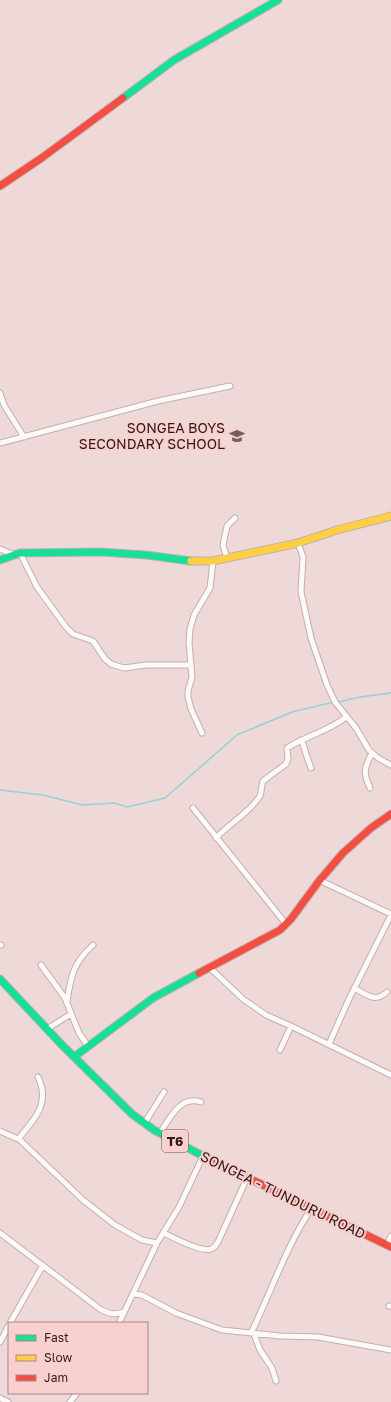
<svg xmlns="http://www.w3.org/2000/svg" width="391" height="1402" font-family="'Golos Text',sans-serif">
<style>
.lines{fill:none;stroke-linecap:round;stroke-linejoin:round}
.stream{stroke:#94d2d7;stroke-width:1.5}
.street-casing{stroke:#c4afae;stroke-width:7}
.fast-casing{stroke:#c4afae;stroke-width:9}
.slow-casing{stroke:#c4afae;stroke-width:9}
.jam-casing{stroke:#c4afae;stroke-width:9}
.street{stroke:#fcf9f9;stroke-width:5}
.fast{stroke:#16e098;stroke-width:7}
.slow{stroke:#ffcf43;stroke-width:7}
.jam{stroke:#f24e42;stroke-width:7}
.labels{text-anchor:middle;stroke-width:4;stroke-linejoin:round;paint-order:stroke}
.shield{fill:#f8d0ce;stroke:#6d5150;stroke-width:1}
.shield-label{font-size:13px;font-weight:bold;fill:#321a1a}
.poi-label{font-size:14px;fill:#321a1a;stroke:#f8d0ce;text-anchor:end}
.street-label{font-size:14px;fill:#321a1a;stroke:#f8d0ce}
</style>
<rect width="100%" height="100%" fill="#eed8d8"/>
<g class="lines">
<!-- stream -->
<path class="stream" d="M338 702 360 697 391 693
M0 790 43 795 82 805 114 803 127 807 165 798 237 735 292 712 334 702"/>
<!-- street casing -->
<g class="street-casing">
<path id="street" d="M0 393 4 405 24 437
M0 443 158 401 230 386
M298 543 303 557 301 592 311 638 327 685 335 702 356 728 369 750 378 758 391 765
M0 549 15 555
M20 553 37 587 66 627 73 634 93 641 105 659 111 664 124 668 146 665H191
M227 558 223 545 227 526 235 518
M202 733 191 709 188 697V691L192 677 189 643 190 629 194 615 210 588 213 561
M301 740 303 744 306 754 311 768
M370 788C363 773 364 768 372 753
M193 808 286 924
M216 838C229 824 250 812 260 796 262 791 261 785 263 781L286 764 288 759 287 748C306 736 329 731 346 717
M319 880 391 914
M0 945H1
M41 965 65 998 79 1033 88 1046
M209 967 243 999 266 1015 293 1027 391 1075
M354 988C367 995 375 1003 387 992
M67 1001C71 976 73 963 93 945
M47 1029 71 1014
M329 1044 349 999 391 915
M280 1050 291 1026
M144 1124 164 1092
M0 1131 20 1140 83 1200 115 1225 142 1240 157 1243
M160 1133C170 1118 180 1095 201 1102
M18 1139C34 1120 51 1104 38 1077
M0 1233 100 1309C109 1314 114 1315 124 1312
M164 1233C172 1237 202 1253 211 1249 214 1248 216 1245 218 1242L247 1178
M387 1246 391 1236
M133 1294 142 1295 176 1313 222 1330 280 1336 318 1337 391 1350
M389 1306H391
M10 1323 43 1265
M119 1323 157 1243 179 1207 203 1156
M251 1333C271 1292 286 1247 311 1209
M254 1334 260 1350 272 1368 276 1381
M0 1342 9 1325
M0 1398 8 1402
M70 1402 77 1393"/>
</g>
<!-- fast casing -->
<g class="fast-casing">
<path id="fast" d="M123 98 174 60 278 0
M0 560 20 553 100 552 146 555 191 561
M0 979 62 1045 132 1114 154 1130 205 1157
M74 1057 153 998 199 973"/>
</g>
<!-- slow casing -->
<g class="slow-casing">
<path id="slow" d="M191 561H213L298 543 337 530 391 516"/>
</g>
<!-- jam casing -->
<g class="jam-casing">
<path id="jam" d="M0 186 43 157 123 98
M199 973 280 930 291 919 319 881 343 853 371 828 391 814
M205 1157 391 1247"/>
</g>
<!-- street -->
<use href="#street" class="street"/>
<!-- fast -->
<use href="#fast" class="fast"/>
<!-- slow -->
<use href="#slow" class="slow"/>
<!-- jam -->
<use href="#jam" class="jam"/>
</g>
<!-- icons -->
<defs>
<g id="school-bare" transform="scale(1.2)"><path d="M0-5L7-2L0 1L-7-2ZM-4 1L0 2.5L4 1V4Q0 6-4 4Z" fill="#745c5c" stroke="#f8d0ce" stroke-width="2.5" paint-order="stroke"/></g>
</defs>
<g fill-rule="evenodd">
<use href="#school-bare" x="237" y="436"/>
</g>
<g class="labels">
<!-- shield labels -->
<rect class="shield" x="162" y="1130" width="26" height="22" rx="3"/>
<g class="shield-label">
<text x="175" y="1146">T6</text>
</g>
<!-- poi labels -->
<g class="poi-label">
<text x="225" y="433">SONGEA BOYS<tspan x="225" dy="16">SECONDARY SCHOOL</tspan></text>
</g>
<!-- street labels -->
<g class="street-label">
<text transform="translate(283 1195) rotate(26)" y="5">SONGEA - TUNDURU ROAD</text>
</g>
</g>
<!-- legend -->
<rect x="8" y="1322" width="140" height="72" fill="#f8d0ce" stroke="#a98786"/>
<rect x="16" y="1335" width="20" height="6" fill="#16e098" stroke="#a98786"/>
<text x="44" y="1342" font-size="12" fill="#321a1a">Fast</text>
<rect x="16" y="1355" width="20" height="6" fill="#ffcf43" stroke="#a98786"/>
<text x="44" y="1362" font-size="12" fill="#321a1a">Slow</text>
<rect x="16" y="1375" width="20" height="6" fill="#f24e42" stroke="#a98786"/>
<text x="44" y="1382" font-size="12" fill="#321a1a">Jam</text>
</svg>
